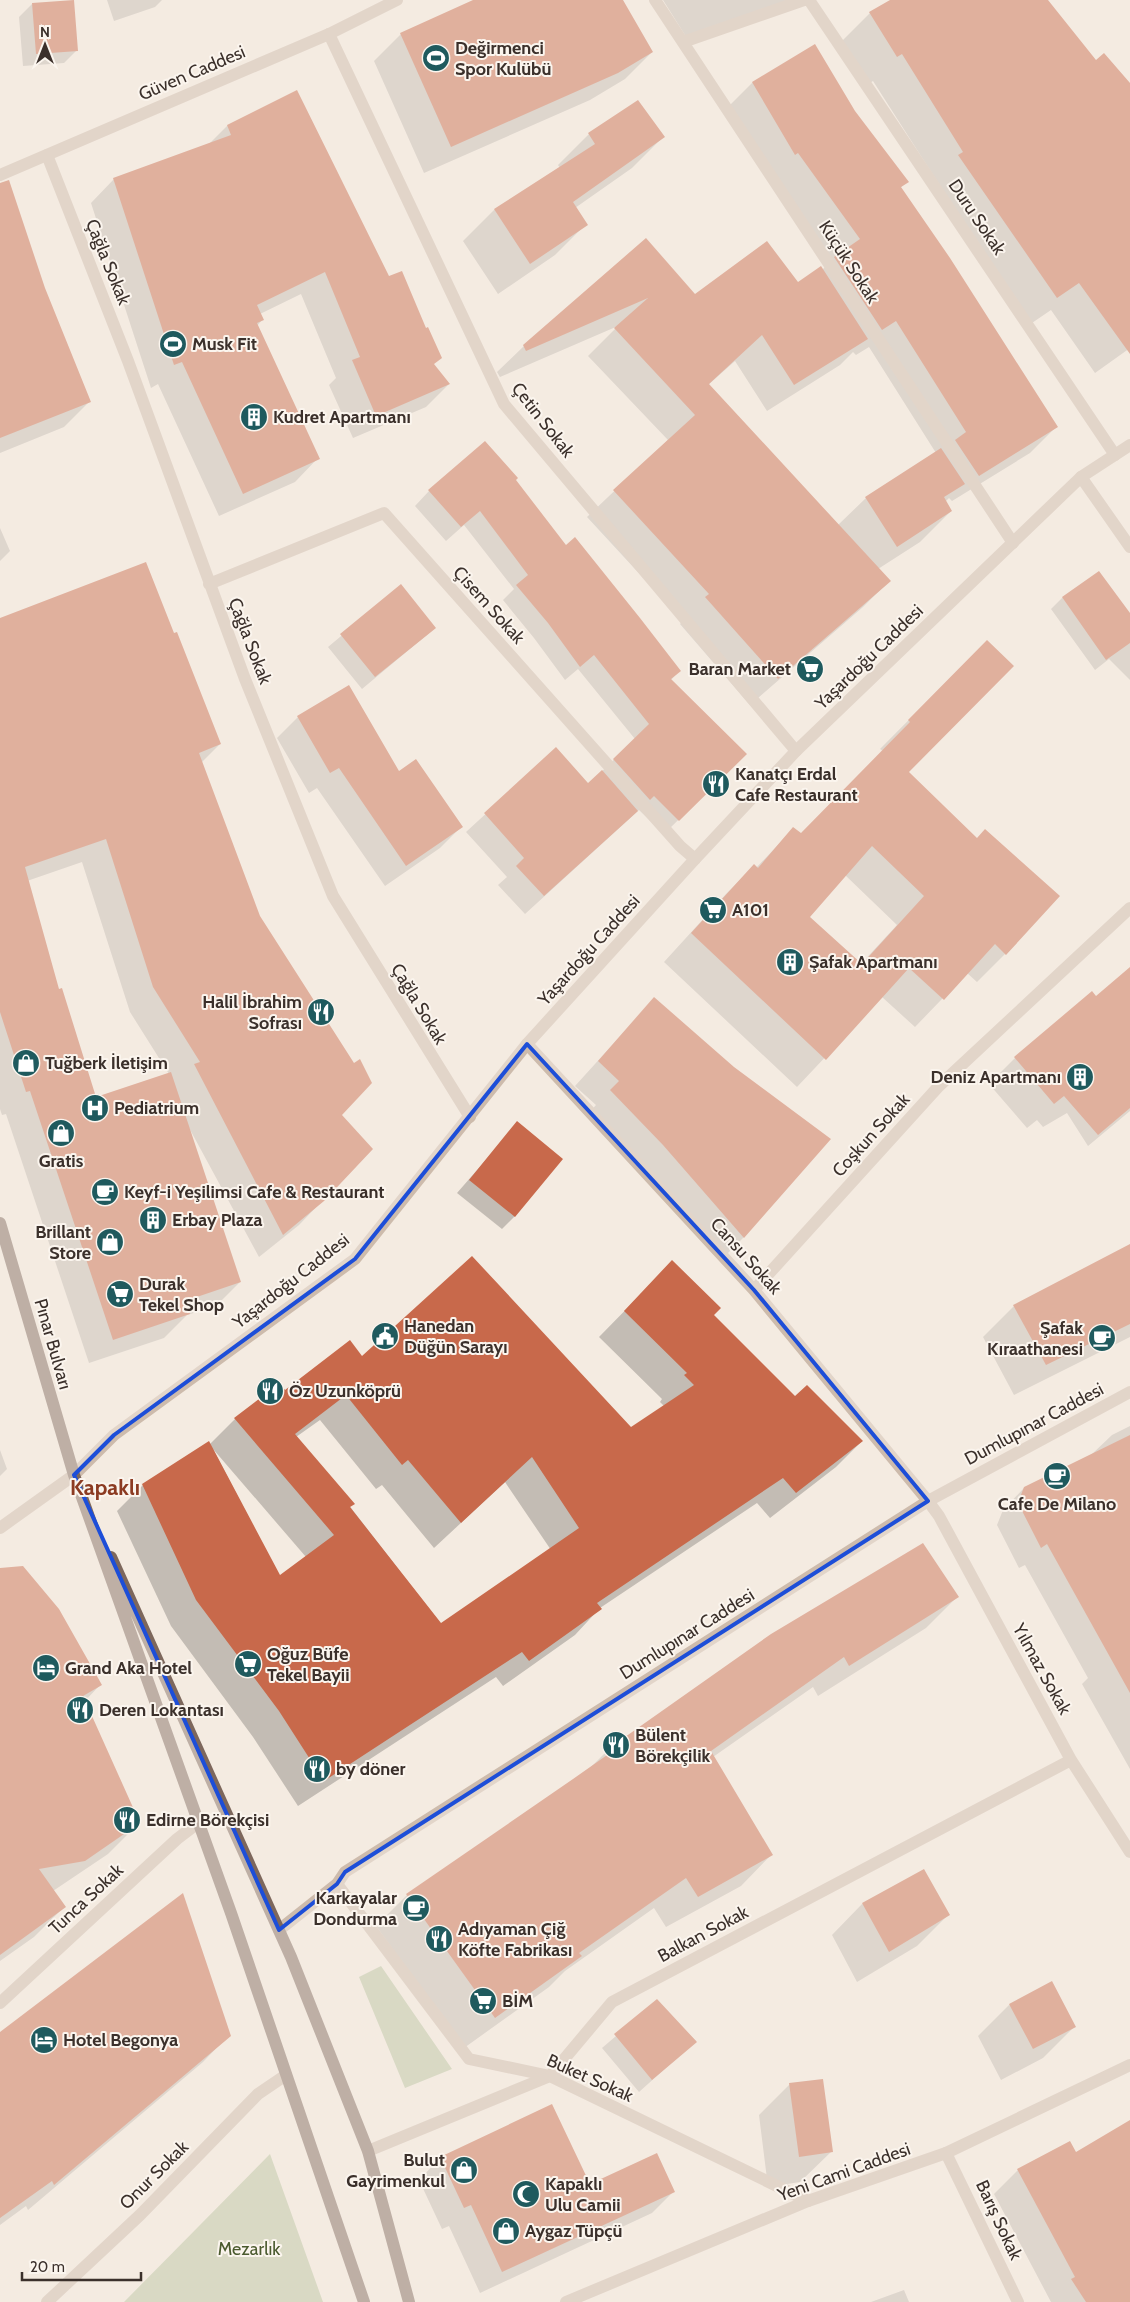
<svg xmlns="http://www.w3.org/2000/svg" width="1130" height="2302" font-family="Cabin,sans-serif">
<style>
.green{fill:#b8c4a0}
.shadow{fill:#0003;fill-rule:evenodd}
.building{fill:#c8694b;fill-rule:evenodd}
.lines{fill:none;stroke-linecap:round;stroke-linejoin:round}
.minor{stroke:#cdbbac;stroke-width:12}
.tertiary{stroke:#cdbbac;stroke-width:12}
.primary{stroke:#7d675c;stroke-width:12}
.marked{fill:none;stroke:#1d4ed8;stroke-width:4;stroke-linejoin:round}
.labels{text-anchor:middle;stroke-width:4;stroke-linejoin:round;paint-order:stroke}
.poi-label{font-size:18px;font-weight:bold;fill:#3b302b;stroke:#fbf5ee;text-anchor:start}
.street-label{font-size:18px;fill:#3b302b;stroke:#fbf5ee}
.park-label{font-size:18px;fill:#4a5a2e;stroke:#fbf5ee}
.district-label{font-size:22px;font-weight:bold;fill:#8c3b22;stroke:#fbf5ee}
</style>
<rect width="100%" height="100%" fill="#f4ebe1"/>
<!-- green -->
<path class="green" d="M381 1966 452 2069 405 2088 359 1977Z
M270 2154 323 2302H124Z"/>
<!-- shadow -->
<path class="shadow" d="M107 0H162L155 7 114 21Z
M477 0H621L652 52 625 79 590 100 424 173 374 61 401 34Z
M663 0H798L690 43Z
M893 0H1046L1096 62 1130 90V348L1095 373 1051 310 1029 325 873 81 868 84 842 41 870 13Z
M32 4 77 50 64 63 23 66 19 17Z
M815 46 854 112 907 182 900 188 1056 427 1030 453 952 501 949 498 945 502 951 511 920 542 878 569 889 581 863 607 750 705 680 624 683 621 587 517 668 440 588 356 618 326 500 377 497 372 524 346 645 240 695 296 797 284 822 270 831 261 726 109 752 83ZM869 347 936 453 866 498 838 525 708 385 735 361 767 411 840 365 853 352 856 355Z
M297 92 388 278 433 364 449 384 426 407 353 438 329 385 336 378 301 294 260 314 262 320 257 326 318 458 295 482 219 516 158 384 151 388 91 203 114 179 209 144 227 126Z
M638 102 663 137 632 168 575 208 586 224 555 255 498 294 463 241 494 210 560 168 558 165 589 134Z
M0 226 44 289 90 401 64 427 0 453Z
M514 480 565 547 679 671 671 680 745 754 664 834 639 810 525 914 498 885 507 877 466 832 556 749 588 785 635 739 578 669 565 680 534 638 503 600 514 589 464 525 446 541 415 506 429 491Z
M0 528 10 551 0 561Z
M1099 573 1130 615V680L1109 659 1095 670 1051 609 1062 598Z
M401 586 435 628 362 689 328 647Z
M0 620 220 744 201 763 259 916 353 1065 323 1200 299 1225 259 1257 187 1124 240 1282 216 1306 187 1315 164 1338 89 1363 6 1114 2 1115 0 1109ZM82 862 130 1012 169 1074 95 1098 58 990 27 881Z
M987 641 907 772 976 839 1005 954 977 982 967 973 915 1027 882 997 797 1087 664 962 726 894 754 866 756 868 794 828 801 835 883 751 880 749ZM845 875 897 925 860 965 809 917Z
M298 717 399 773 461 827 440 848 385 886 317 788 309 793 277 738Z
M1130 969V1111L1088 1146 1067 1113 1043 1127 1037 1120 1027 1128 989 1084 1015 1058 1092 993 1096 998Z
M654 999 733 1068 829 1140 743 1238 720 1261 587 1115 596 1105 575 1086Z
M518 1123 515 1216 502 1229 457 1193Z
M1130 1261V1337L1014 1395 983 1337 1014 1306Z
M647 1288 712 1315 795 1398 862 1441 836 1467 770 1518 757 1503 600 1608 575 1635 503 1686 496 1677 298 1806 253 1737 171 1626 117 1511 143 1485 209 1445 235 1419 285 1392 362 1358 631 1429 664 1406 660 1402 662 1399 599 1337ZM320 1420 376 1489 382 1485 434 1548 505 1482 551 1550 441 1624 296 1437ZM213 1449 306 1557 280 1577Z
M1130 1426V1769L1082 1684 1088 1678 1025 1565 1019 1568 997 1525 1003 1510 1024 1488 1091 1455 1112 1435Z
M0 1450 7 1469 0 1476Z
M0 1570 101 1684 84 1702 139 1823 108 1854 53 1891 64 1907 34 1937 0 1961Z
M957 1597 926 1628 818 1696 813 1687 713 1757 771 1855 741 1886 666 1927 654 1908 565 1971 549 1987 464 2048 376 1926 407 1895 590 1768 608 1750 772 1635Z
M862 1904 948 1915 917 1946 857 1982 832 1935Z
M657 2001 696 2041 639 2092 602 2048Z
M1009 2005 1074 2027 1043 2058 1001 2080 978 2036Z
M0 2034 229 2035 203 2062 28 2210 26 2206 0 2225Z
M790 2084 832 2151 800 2182 768 2187 759 2115Z
M552 2106 589 2185 674 2191 652 2213 480 2293 449 2226 442 2229 419 2180 440 2158Z
M1130 2121V2302H1051L994 2194 1018 2170 1076 2154Z
M904 2290 909 2302H871Z"/>
<!-- building -->
<path class="building" d="M74 0 78 51 36 54 32 3Z
M473 0H623L653 52 618 73 451 147 400 33Z
M890 0H1048L1096 60 1104 53 1130 83V354L1079 283 1057 298 958 155 963 152 902 54 897 57 869 12Z
M815 44 855 111 909 182 901 187 950 258 1058 427 979 476 955 440 966 432 896 321 882 330 834 257 860 239 798 153 795 155 752 82Z
M297 90 389 276 402 271 426 328 428 327 442 358 434 364 450 384 376 416 352 360 360 357 325 272 257 305 264 320 257 323 320 459 243 494 182 362 174 365 113 178 231 135 227 125Z
M638 100 665 137 573 202 588 225 530 264 494 209 595 144 588 133Z
M9 180 45 288 91 402 0 438V183Z
M646 238 695 294 767 241 798 282 821 266 868 339 794 385 762 335 709 384 891 581 778 679 705 597 709 594 613 490 695 415 614 328 648 298 526 351 523 345Z
M485 441 518 478 516 480 566 545 575 537 640 618 681 671 671 679 747 754 679 821 654 796 650 800 613 759 649 724 594 655 580 667 548 623 516 585 528 575 480 511 461 527 428 490Z
M941 448 965 484 944 497 952 511 897 547 865 497Z
M146 562 174 633 177 632 221 744 199 753 260 916 354 1063 360 1059 372 1083 342 1115 373 1149 324 1201 283 1235 194 1064 200 1062 153 987 106 839 25 867 59 989 62 988 96 1097 171 1072 241 1282 185 1301 190 1314 113 1340 30 1091 26 1092 0 1012V618Z
M1099 571 1130 613V643L1106 660 1062 597Z
M401 584 436 628 375 677 340 634Z
M987 640 1014 666 909 772 977 838 985 829 1060 896 1006 955 995 944 944 1000 909 968 826 1060 691 933 754 864 758 868 793 827 801 833 910 722 908 720ZM872 846 924 896 862 964 810 917Z
M349 685 399 771 416 759 463 827 406 866 339 768 330 773 297 716Z
M556 747 588 783 602 770 638 811 544 896 516 866 524 858 484 813Z
M1130 967V1108L1098 1135 1064 1096 1054 1104 1014 1057 1092 991 1096 996Z
M654 997 734 1067 831 1139 744 1238 663 1145 610 1090 619 1081 598 1061Z
M517 1121 563 1159 515 1217 469 1180Z
M1130 1244V1324L1046 1365 1013 1305Z
M472 1256 631 1427 694 1385 684 1375 687 1373 624 1311 672 1260 721 1308 714 1315 795 1396 807 1385 863 1441 796 1493 783 1478 597 1603 602 1609 529 1661 522 1652 324 1781 279 1711 196 1600 142 1484 209 1441 280 1575 334 1535 234 1418 280 1383 285 1390 350 1340 362 1356ZM346 1395 402 1465 408 1460 461 1523 532 1457 579 1528 441 1623 350 1507 355 1504 295 1434Z
M1130 1435V1693L1047 1544 1041 1548 1018 1503 1024 1487Z
M923 1543 959 1597 849 1666 844 1657 711 1751 773 1855 698 1897 686 1878 579 1953 582 1956 495 2018 406 1894 573 1779 610 1753 608 1749 771 1634Z
M23 1566 59 1609 102 1685 83 1696 140 1823 85 1861 39 1869 66 1907 0 1955V1568Z
M924 1869 950 1915 889 1952 862 1903Z
M183 1893 231 2036 54 2185 52 2181 0 2218V2032Z
M1052 1981 1076 2027 1033 2049 1009 2004Z
M657 1999 697 2042 652 2080 614 2034Z
M823 2079 833 2152 799 2157 789 2083Z
M552 2104 590 2184 657 2153 675 2192 502 2272 471 2205 464 2208 440 2157Z
M1130 2120V2302H1086L1071 2279 1075 2277 1017 2169 1070 2141 1076 2152Z"/>
<g class="lines">
<!-- minor -->
<path class="minor" d="M655 0 1013 543
M809 0 1115 455
M329 34 504 404 796 751
M683 42 804 0
M47 155 128 361 245 679 333 896 470 1117
M1081 477 1130 547
M209 584 384 513 680 846 695 859
M527 1044 754 1290 928 1501 939 1516 1071 1760 1130 1852
M754 1290 939 1086 1130 908
M337 1884 469 2059 550 2076 808 2201
M0 2003 177 1839 198 1823
M368 2151 550 2076 612 2002 1071 1760
M946 2153 1018 2302
M47 2302 140 2215 258 2094 286 2075"/>
<!-- tertiary -->
<path class="tertiary" d="M0 175 329 34 397 0
M0 1528 74 1475 114 1435 355 1259 527 1044 695 859 796 751 1081 477 1130 445
M279 1930 337 1884 345 1872 928 1501 1130 1392
M566 2302 808 2201 946 2153 1130 2065"/>
<!-- primary -->
<path class="primary" d="M0 1223 74 1475 231 1913 364 2302
M111 1557 291 1957 368 2151 409 2302"/>
</g>
<!-- marked area -->
<path d="M0 0H1130V2302H0ZM527 1044 754 1290 928 1501 345 1872 337 1884 279 1930 74 1475 114 1435 355 1259Z" fill="#f4ebe1" fill-opacity=".55" fill-rule="evenodd"/>
<path class="marked" d="M527 1044 754 1290 928 1501 345 1872 337 1884 279 1930 74 1475 114 1435 355 1259Z"/>
<!-- icons -->
<defs>
<g id="stadium-disc" transform="scale(1.4375)"><circle r="9.5" fill="#1f5a5e" stroke="#fbf5ee"/><path d="M0-5a6.5 5 0 1 0 0 10a6.5 5 0 1 0 0-10ZM-3.5-1.8h7v3.6h-7Z" fill="#fff"/></g>
<g id="building-disc" transform="scale(1.4375)"><circle r="9.5" fill="#1f5a5e" stroke="#fbf5ee"/><path d="M-4-6H4V6H1V3H-1V6H-4ZM-2.5-4.3h1.7v1.8h-1.7ZM.8-4.3h1.7v1.8H.8ZM-2.5-1h1.7V.8h-1.7ZM.8-1h1.7V.8H.8Z" fill="#fff"/></g>
<g id="supermarket-disc" transform="scale(1.4375)"><circle r="9.5" fill="#1f5a5e" stroke="#fbf5ee"/><path d="M-6-5.5h2.5l.6 2H6L4.5 2H-2.5L-4.4-4H-6ZM-1.5 3.2a1.3 1.3 0 1 0 .1 0ZM3 3.2a1.3 1.3 0 1 0 .1 0Z" fill="#fff"/></g>
<g id="restaurant-disc" transform="scale(1.4375)"><circle r="9.5" fill="#1f5a5e" stroke="#fbf5ee"/><path d="M-5-6h1v4h1v-4h1v4h1v-4h1v5L-1.5 .5V6h-2V.5L-5-1ZM5-6V6H3V1.5H1.5Q1.5-4 5-6Z" fill="#fff"/></g>
<g id="shop-disc" transform="scale(1.4375)"><circle r="9.5" fill="#1f5a5e" stroke="#fbf5ee"/><path d="M-5-2.5h2.3a2.7 3.5 0 0 1 5.4 0H5L5.5 6h-11ZM-1.5-2.5h3a1.5 2.3 0 0 0-3 0Z" fill="#fff"/></g>
<g id="hospital-disc" transform="scale(1.4375)"><circle r="9.5" fill="#1f5a5e" stroke="#fbf5ee"/><path d="M-5-5h3v3.5h4V-5h3V5h-3V1.5h-4V5h-3Z" fill="#fff"/></g>
<g id="cafe-disc" transform="scale(1.4375)"><circle r="9.5" fill="#1f5a5e" stroke="#fbf5ee"/><path d="M-5.5-4.5H6V0H3Q3 3.5 0 3.5H-2.5Q-5.5 3.5-5.5 0ZM3-3.2v2h1.7v-2ZM-6 4.5H4V6H-6Z" fill="#fff"/></g>
<g id="civic-disc" transform="scale(1.4375)"><circle r="9.5" fill="#1f5a5e" stroke="#fbf5ee"/><path d="M-.6-6.5H3V-4.5H.6V-3L4-1V1h2V6H-6V1h2V-1L-.6-3ZM-1.2 2.5V6h2.4V2.5Z" fill="#fff"/></g>
<g id="hotel-disc" transform="scale(1.4375)"><circle r="9.5" fill="#1f5a5e" stroke="#fbf5ee"/><path d="M-6-4.5h1.5V1H6V5H4.5V3h-9V5H-6ZM-4 0a1.8 1.8 0 1 1 3.6 0ZM.5 0V-2.5h3Q6-2.5 6 0Z" fill="#fff"/></g>
<g id="mosque-disc" transform="scale(1.4375)"><circle r="9.5" fill="#1f5a5e" stroke="#fbf5ee"/><path d="M3.5-4.9A6 6 0 1 0 3.5 4.9A5 5 0 1 1 3.5-4.9Z" fill="#fff"/></g>
</defs>
<g fill-rule="evenodd">
<use href="#stadium-disc" x="436" y="58"/>
<use href="#stadium-disc" x="173" y="344"/>
<use href="#building-disc" x="254" y="417"/>
<use href="#supermarket-disc" x="810" y="669"/>
<use href="#restaurant-disc" x="716" y="784"/>
<use href="#supermarket-disc" x="713" y="910"/>
<use href="#building-disc" x="790" y="962"/>
<use href="#restaurant-disc" x="321" y="1012"/>
<use href="#shop-disc" x="26" y="1063"/>
<use href="#building-disc" x="1080" y="1077"/>
<use href="#hospital-disc" x="95" y="1108"/>
<use href="#shop-disc" x="61" y="1133"/>
<use href="#cafe-disc" x="105" y="1192"/>
<use href="#building-disc" x="153" y="1220"/>
<use href="#shop-disc" x="110" y="1242"/>
<use href="#supermarket-disc" x="120" y="1294"/>
<use href="#civic-disc" x="385" y="1336"/>
<use href="#cafe-disc" x="1102" y="1338"/>
<use href="#restaurant-disc" x="270" y="1391"/>
<use href="#cafe-disc" x="1057" y="1476"/>
<use href="#supermarket-disc" x="248" y="1664"/>
<use href="#hotel-disc" x="46" y="1668"/>
<use href="#restaurant-disc" x="80" y="1710"/>
<use href="#restaurant-disc" x="616" y="1745"/>
<use href="#restaurant-disc" x="317" y="1769"/>
<use href="#restaurant-disc" x="127" y="1820"/>
<use href="#cafe-disc" x="416" y="1908"/>
<use href="#restaurant-disc" x="439" y="1939"/>
<use href="#supermarket-disc" x="483" y="2001"/>
<use href="#hotel-disc" x="44" y="2040"/>
<use href="#shop-disc" x="464" y="2170"/>
<use href="#mosque-disc" x="526" y="2194"/>
<use href="#shop-disc" x="506" y="2231"/>
</g>
<g class="labels">
<!-- poi labels -->
<g class="poi-label">
<text x="455" y="54">Değirmenci<tspan x="455" dy="21">Spor Kulübü</tspan></text>
<text x="192" y="350">Musk Fit</text>
<text x="273" y="423">Kudret Apartmanı</text>
<text x="791" y="675" text-anchor="end">Baran Market</text>
<text x="735" y="780">Kanatçı Erdal<tspan x="735" dy="21">Cafe Restaurant</tspan></text>
<text x="732" y="916">A101</text>
<text x="809" y="968">Şafak Apartmanı</text>
<text x="302" y="1008" text-anchor="end">Halil İbrahim<tspan x="302" dy="21">Sofrası</tspan></text>
<text x="45" y="1069">Tuğberk İletişim</text>
<text x="1061" y="1083" text-anchor="end">Deniz Apartmanı</text>
<text x="114" y="1114">Pediatrium</text>
<text x="61" y="1167" text-anchor="middle">Gratis</text>
<text x="124" y="1198">Keyf-i Yeşilimsi Cafe &amp; Restaurant</text>
<text x="172" y="1226">Erbay Plaza</text>
<text x="91" y="1238" text-anchor="end">Brillant<tspan x="91" dy="21">Store</tspan></text>
<text x="139" y="1290">Durak<tspan x="139" dy="21">Tekel Shop</tspan></text>
<text x="404" y="1332">Hanedan<tspan x="404" dy="21">Düğün Sarayı</tspan></text>
<text x="1083" y="1334" text-anchor="end">Şafak<tspan x="1083" dy="21">Kıraathanesi</tspan></text>
<text x="289" y="1397">Öz Uzunköprü</text>
<text x="1057" y="1510" text-anchor="middle">Cafe De Milano</text>
<text x="267" y="1660">Oğuz Büfe<tspan x="267" dy="21">Tekel Bayii</tspan></text>
<text x="65" y="1674">Grand Aka Hotel</text>
<text x="99" y="1716">Deren Lokantası</text>
<text x="635" y="1741">Bülent<tspan x="635" dy="21">Börekçilik</tspan></text>
<text x="336" y="1775">by döner</text>
<text x="146" y="1826">Edirne Börekçisi</text>
<text x="397" y="1904" text-anchor="end">Karkayalar<tspan x="397" dy="21">Dondurma</tspan></text>
<text x="458" y="1935">Adıyaman Çiğ<tspan x="458" dy="21">Köfte Fabrikası</tspan></text>
<text x="502" y="2007">BİM</text>
<text x="63" y="2046">Hotel Begonya</text>
<text x="445" y="2166" text-anchor="end">Bulut<tspan x="445" dy="21">Gayrimenkul</tspan></text>
<text x="545" y="2190">Kapaklı<tspan x="545" dy="21">Ulu Camii</tspan></text>
<text x="525" y="2237">Aygaz Tüpçü</text>
</g>
<!-- street labels -->
<g class="street-label">
<text transform="translate(192 73) rotate(-23)" y="6">Güven Caddesi</text>
<text transform="translate(977 217) rotate(56)" y="6">Duru Sokak</text>
<text transform="translate(108 262) rotate(68)" y="6">Çağla Sokak</text>
<text transform="translate(849 262) rotate(57)" y="6">Küçük Sokak</text>
<text transform="translate(543 420) rotate(52)" y="6">Çetin Sokak</text>
<text transform="translate(489 605) rotate(48)" y="6">Çisem Sokak</text>
<text transform="translate(250 641) rotate(69)" y="6">Çağla Sokak</text>
<text transform="translate(869 657) rotate(-44)" y="6">Yaşardoğu Caddesi</text>
<text transform="translate(589 950) rotate(-48)" y="6">Yaşardoğu Caddesi</text>
<text transform="translate(419 1004) rotate(59)" y="6">Çağla Sokak</text>
<text transform="translate(871 1135) rotate(-48)" y="6">Coşkun Sokak</text>
<text transform="translate(746 1256) rotate(48)" y="6">Cansu Sokak</text>
<text transform="translate(291 1281) rotate(-38)" y="6">Yaşardoğu Caddesi</text>
<text transform="translate(53 1344) rotate(74)" y="6">Pınar Bulvarı</text>
<text transform="translate(1034 1424) rotate(-28)" y="6">Dumlupınar Caddesi</text>
<text transform="translate(687 1634) rotate(-32)" y="6">Dumlupınar Caddesi</text>
<text transform="translate(1042 1669) rotate(61)" y="6">Yılmaz Sokak</text>
<text transform="translate(86 1899) rotate(-43)" y="6">Tunca Sokak</text>
<text transform="translate(703 1934) rotate(-28)" y="6">Balkan Sokak</text>
<text transform="translate(590 2078) rotate(24)" y="6">Buket Sokak</text>
<text transform="translate(844 2172) rotate(-20)" y="6">Yeni Cami Caddesi</text>
<text transform="translate(154 2175) rotate(-45)" y="6">Onur Sokak</text>
<text transform="translate(999 2220) rotate(65)" y="6">Barış Sokak</text>
</g>
<!-- park labels -->
<g class="park-label">
<text x="249" y="2255">Mezarlık</text>
</g>
<!-- district labels -->
<g class="district-label">
<text x="105" y="1495">Kapaklı</text>
</g>
</g>
<!-- north arrow -->
<g transform="translate(45 45)" stroke="#fbf5ee" stroke-width="4" paint-order="stroke">
<path d="M0-4L9 19L0 12L-9 19Z" fill="#3b302b"/>
<text y="-8" font-size="14" font-weight="bold" text-anchor="middle" fill="#3b302b">N</text>
</g>
<!-- scale -->
<path d="M22 2272v8h119v-8" fill="none" stroke="#3b302b" stroke-width="2.5"/>
<text x="30" y="2272" font-size="15" fill="#3b302b" stroke="#fbf5ee" stroke-width="4" paint-order="stroke">20 m</text>
</svg>
